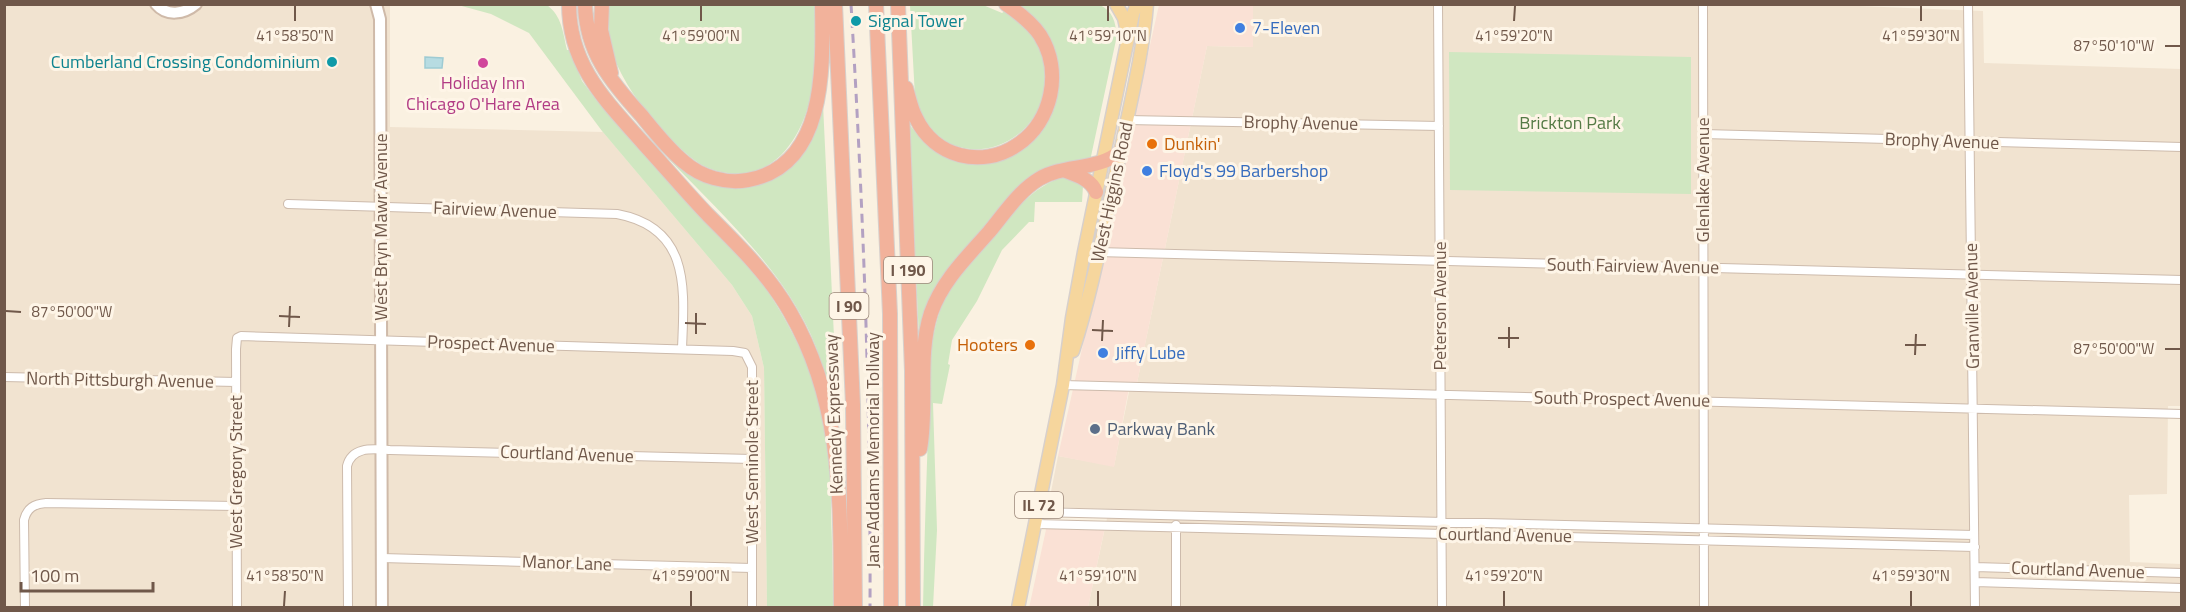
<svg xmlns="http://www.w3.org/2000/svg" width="2186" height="612" font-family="'Titillium Web',sans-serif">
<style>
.residential{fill:#f1e3d0}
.commercial{fill:#fae1d5}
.green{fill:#d0e7c1}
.water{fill:#b7dce2;stroke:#9ecbd3;stroke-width:1.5}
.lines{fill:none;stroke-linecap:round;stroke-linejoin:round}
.street-casing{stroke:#cdbbac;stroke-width:10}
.secondary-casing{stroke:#cfbaa9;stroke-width:14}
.primary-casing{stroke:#d7d0cc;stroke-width:15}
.highway-casing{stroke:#d7d0cc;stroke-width:16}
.street{stroke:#fff;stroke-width:8}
.secondary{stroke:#fff;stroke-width:10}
.primary{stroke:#f6d69d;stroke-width:12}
.highway{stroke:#f2b29b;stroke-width:14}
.rail{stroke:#b3a1c2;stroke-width:3;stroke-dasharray:9 6;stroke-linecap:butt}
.ticks{fill:none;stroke:#70584a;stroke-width:2}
.culture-dot{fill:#0f9aa8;stroke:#fef5e7;stroke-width:2}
.shop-dot{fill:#3f7fe0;stroke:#fef5e7;stroke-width:2}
.hotel-dot{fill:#d1479c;stroke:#fef5e7;stroke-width:2}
.food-dot{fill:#e8710a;stroke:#fef5e7;stroke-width:2}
.service-dot{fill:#5c6f8a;stroke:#fef5e7;stroke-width:2}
.labels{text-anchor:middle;stroke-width:6;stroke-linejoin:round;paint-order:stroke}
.shield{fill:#fef5e7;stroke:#9b8779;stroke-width:1.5}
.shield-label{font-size:16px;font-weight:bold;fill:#70584a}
.culture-label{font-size:18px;fill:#0d838f;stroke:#fef5e7;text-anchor:start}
.shop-label{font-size:18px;fill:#366cbe;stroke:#fef5e7;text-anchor:start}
.hotel-label{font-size:18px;fill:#b23c85;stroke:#fef5e7}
.street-label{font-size:18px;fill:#70584a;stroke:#fef5e7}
.park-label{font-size:18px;fill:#547a45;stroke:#fef5e7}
.food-label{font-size:18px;fill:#c56008;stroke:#fef5e7;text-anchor:start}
.service-label{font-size:18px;fill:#4e5e75;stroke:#fef5e7;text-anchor:start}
.ticks-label{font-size:15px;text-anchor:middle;fill:#70584a;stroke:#fef5e7;stroke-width:6;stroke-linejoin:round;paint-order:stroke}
</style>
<rect width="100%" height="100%" fill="#faf1e1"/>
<!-- residential -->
<path class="residential" d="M1809 4 1983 11 1984 63 2181 69V406H2168L2167 494 2129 495 2130 562 2181 564V607H1088L1109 509 1048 507 1058 456 1114 466 1130 387 1136 388 1207 46 1253 47V5Z
M4 5H390V127L603 132 732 285 752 316 764 368 767 607H5Z"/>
<!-- commercial -->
<path class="commercial" d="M1159 5H1253V47L1207 46 1136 388H1129L1114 467 1058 456Z
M1047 525 1105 527 1088 607 1029 608Z"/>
<!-- green -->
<path class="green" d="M432 5H547C562 16 563 33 567 50H570L582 81 597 101 755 272C786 317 813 365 824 420 830 450 831 481 831 511 832 543 833 575 833 607H767L764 368 752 316 732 285 602 131 529 33 491 14 458 5Z
M610 5H816C816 33 818 63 812 91 804 131 781 174 735 174 724 173 710 170 700 164 661 137 591 56 610 5Z
M910 5H983L1002 13 1005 11C1021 22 1036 37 1043 56 1060 110 1007 165 953 145 932 138 920 119 915 97Z
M1019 5H1100C1114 12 1117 25 1116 40L1090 161 1062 164 964 251 919 338 909 124C989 233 1128 93 1019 5Z
M1449 52 1691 57V194L1450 190Z
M823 104 838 422C831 392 823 363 811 335 780 266 719 212 668 158L670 157 706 182 725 187 756 186 776 177 812 136Z
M1063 177 1078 179 1083 186 1082 202H1035L1034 222H1029L1002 250 977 301 952 340 948 364 950 365 942 404 933 403 937 530 933 607 923 608C924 550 926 492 928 434 930 392 926 348 941 308 953 278 979 250 1000 227 1019 206 1035 186 1063 177Z"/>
<!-- water -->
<path class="water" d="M425 57 443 58 442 68H425Z"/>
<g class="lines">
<!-- street casing -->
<g class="street-casing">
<path id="street" d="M1438 4 1442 608
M1703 4 1704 608
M1968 4 1975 608
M1127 120 1439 126
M1703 134 2182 147
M288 204 617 214C692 228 684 291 682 349
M1097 252 2182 280
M4 377 236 382
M1063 385 2182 414
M1038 512 1974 535
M1036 524 1975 547
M1176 525V608
M382 558 752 568
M1975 567 2182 573
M1975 582 2182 588
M25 608 24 520C27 508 34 504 46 503L236 506
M237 608 236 349 237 338 241 336 733 351 745 353 752 367V608
M348 608 347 466C352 446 373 449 390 450L752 459"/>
</g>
<!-- secondary casing -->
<g class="secondary-casing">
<path id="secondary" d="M156 4C167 17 184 14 196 4
M376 4 380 19 382 608"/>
</g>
<!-- primary casing -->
<g class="primary-casing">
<path id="primary" d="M1116 4 1124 18 1127 32
M1073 351C1093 289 1104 226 1118 163 1128 112 1143 56 1147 4
M1018 608 1063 385 1072 318 1084 252 1133 14 1137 4"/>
</g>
<!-- highway casing -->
<g class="highway-casing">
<path id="highway" d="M569 4C569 66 606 101 644 144 666 168 686 192 708 215 738 245 769 275 790 312 844 405 840 503 841 608
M585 4C586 52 611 82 641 115 654 131 668 149 684 162 701 177 726 184 748 180 827 166 823 66 822 4
M602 4 601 30 611 73
M835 4 853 405 855 608
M876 4 890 314 891 608
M898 4 912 371 913 608
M906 88C909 98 911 109 916 118 934 157 982 169 1017 145 1052 122 1063 71 1040 35 1032 23 1019 13 1006 4
M1066 171C1077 175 1092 180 1096 192
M920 449C928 405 917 356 931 313 942 281 967 257 989 232 1004 214 1019 191 1039 179 1064 164 1097 171 1120 152"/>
</g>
<!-- street -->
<use href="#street" class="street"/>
<!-- secondary -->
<use href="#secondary" class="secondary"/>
<!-- primary -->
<use href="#primary" class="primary"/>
<!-- highway -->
<use href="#highway" class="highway"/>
<!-- rail -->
<path class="rail" d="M851 4C863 205 871 406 870 608"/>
</g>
<!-- ticks -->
<path class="ticks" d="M295 21V6M701 21V6M1108 21V6M1514 21 1515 6M1921 21V6M2165 46H2180M6 311 21 312M279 316 300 317M685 323 706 324M289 327 290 306M1092 330 1113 331M696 334V313M1498 338H1519M1102 341 1103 320M1905 345H1926M1509 348V327M2165 349H2180M1915 355 1916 334M284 606 285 591M691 606V591M1098 606V591M1504 606V591M1911 606V591"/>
<!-- markers -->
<g class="culture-dot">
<circle cx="856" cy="21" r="6"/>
<circle cx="332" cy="62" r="6"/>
</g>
<g class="shop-dot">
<circle cx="1240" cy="28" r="6"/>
<circle cx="1147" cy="171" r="6"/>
<circle cx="1103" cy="353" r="6"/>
</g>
<circle class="hotel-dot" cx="483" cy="63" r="6"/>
<g class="food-dot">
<circle cx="1152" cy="144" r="6"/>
<circle cx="1030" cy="345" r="6"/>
</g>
<circle class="service-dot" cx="1095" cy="429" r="6"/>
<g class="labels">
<!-- shield labels -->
<g class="shield">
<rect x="884" y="257" width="48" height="26" rx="4.5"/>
<rect x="829.5" y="293" width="39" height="26" rx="4.5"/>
<rect x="1015" y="492" width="48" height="26" rx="4.5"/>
</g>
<g class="shield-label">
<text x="908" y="276">I 190</text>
<text x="849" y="312">I 90</text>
<text x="1039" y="511">IL 72</text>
</g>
<!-- culture labels -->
<g class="culture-label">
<text x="868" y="27">Signal Tower</text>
<text x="320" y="68" text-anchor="end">Cumberland Crossing Condominium</text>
</g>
<!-- shop labels -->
<g class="shop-label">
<text x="1252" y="34">7-Eleven</text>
<text x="1159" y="177">Floyd's 99 Barbershop</text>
<text x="1115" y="359">Jiffy Lube</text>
</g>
<!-- hotel labels -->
<g class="hotel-label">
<text x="483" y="89">Holiday Inn<tspan x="483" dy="21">Chicago O'Hare Area</tspan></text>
</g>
<!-- street labels -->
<g class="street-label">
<text transform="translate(1301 123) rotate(1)" y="6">Brophy Avenue</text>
<text transform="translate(1942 141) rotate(2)" y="6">Brophy Avenue</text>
<text transform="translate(1703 180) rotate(-90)" y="6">Glenlake Avenue</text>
<text transform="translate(1112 192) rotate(-78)" y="6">West Higgins Road</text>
<text transform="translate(495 210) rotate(2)" y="6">Fairview Avenue</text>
<text transform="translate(381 227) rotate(-90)" y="6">West Bryn Mawr Avenue</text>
<text transform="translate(1633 266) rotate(1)" y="6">South Fairview Avenue</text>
<text transform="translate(1440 306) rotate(-90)" y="6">Peterson Avenue</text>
<text transform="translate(1972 306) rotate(-91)" y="6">Granville Avenue</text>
<text transform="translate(491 344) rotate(2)" y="6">Prospect Avenue</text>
<text transform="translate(120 380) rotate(1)" y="6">North Pittsburgh Avenue</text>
<text transform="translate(1622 399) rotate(1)" y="6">South Prospect Avenue</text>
<text transform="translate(834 414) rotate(-92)" y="6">Kennedy Expressway</text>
<text transform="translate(873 450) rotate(-90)" y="6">Jane Addams Memorial Tollway</text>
<text transform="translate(567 454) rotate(2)" y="6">Courtland Avenue</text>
<text transform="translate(752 462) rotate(-90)" y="6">West Seminole Street</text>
<text transform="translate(236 472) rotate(-90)" y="6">West Gregory Street</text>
<text transform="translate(1505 535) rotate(1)" y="6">Courtland Avenue</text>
<text transform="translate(567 563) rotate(2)" y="6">Manor Lane</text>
<text transform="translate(2078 570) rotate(2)" y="6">Courtland Avenue</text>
</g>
<!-- park labels -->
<g class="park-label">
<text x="1570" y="129">Brickton Park</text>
</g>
<!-- food labels -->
<g class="food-label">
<text x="1164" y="150">Dunkin'</text>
<text x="1018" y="351" text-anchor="end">Hooters</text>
</g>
<!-- service labels -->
<g class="service-label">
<text x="1107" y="435">Parkway Bank</text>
</g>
</g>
<g class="ticks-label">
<text x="295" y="41">41°58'50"N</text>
<text x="701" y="41">41°59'00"N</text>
<text x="1108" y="41">41°59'10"N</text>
<text x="1514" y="41">41°59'20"N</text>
<text x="1921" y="41">41°59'30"N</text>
<text x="2114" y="51">87°50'10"W</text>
<text x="72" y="317">87°50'00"W</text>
<text x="2114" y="354">87°50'00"W</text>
<text x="285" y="581">41°58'50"N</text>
<text x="691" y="581">41°59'00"N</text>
<text x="1098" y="581">41°59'10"N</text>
<text x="1504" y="581">41°59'20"N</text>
<text x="1911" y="581">41°59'30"N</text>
</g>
<!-- border -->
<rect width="2186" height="612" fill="none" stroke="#70584a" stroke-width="12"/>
<!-- scale -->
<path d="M21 582v9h132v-9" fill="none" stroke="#70584a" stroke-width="3"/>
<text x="30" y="582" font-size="18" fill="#70584a" stroke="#fef5e7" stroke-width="4.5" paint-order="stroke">100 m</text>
</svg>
